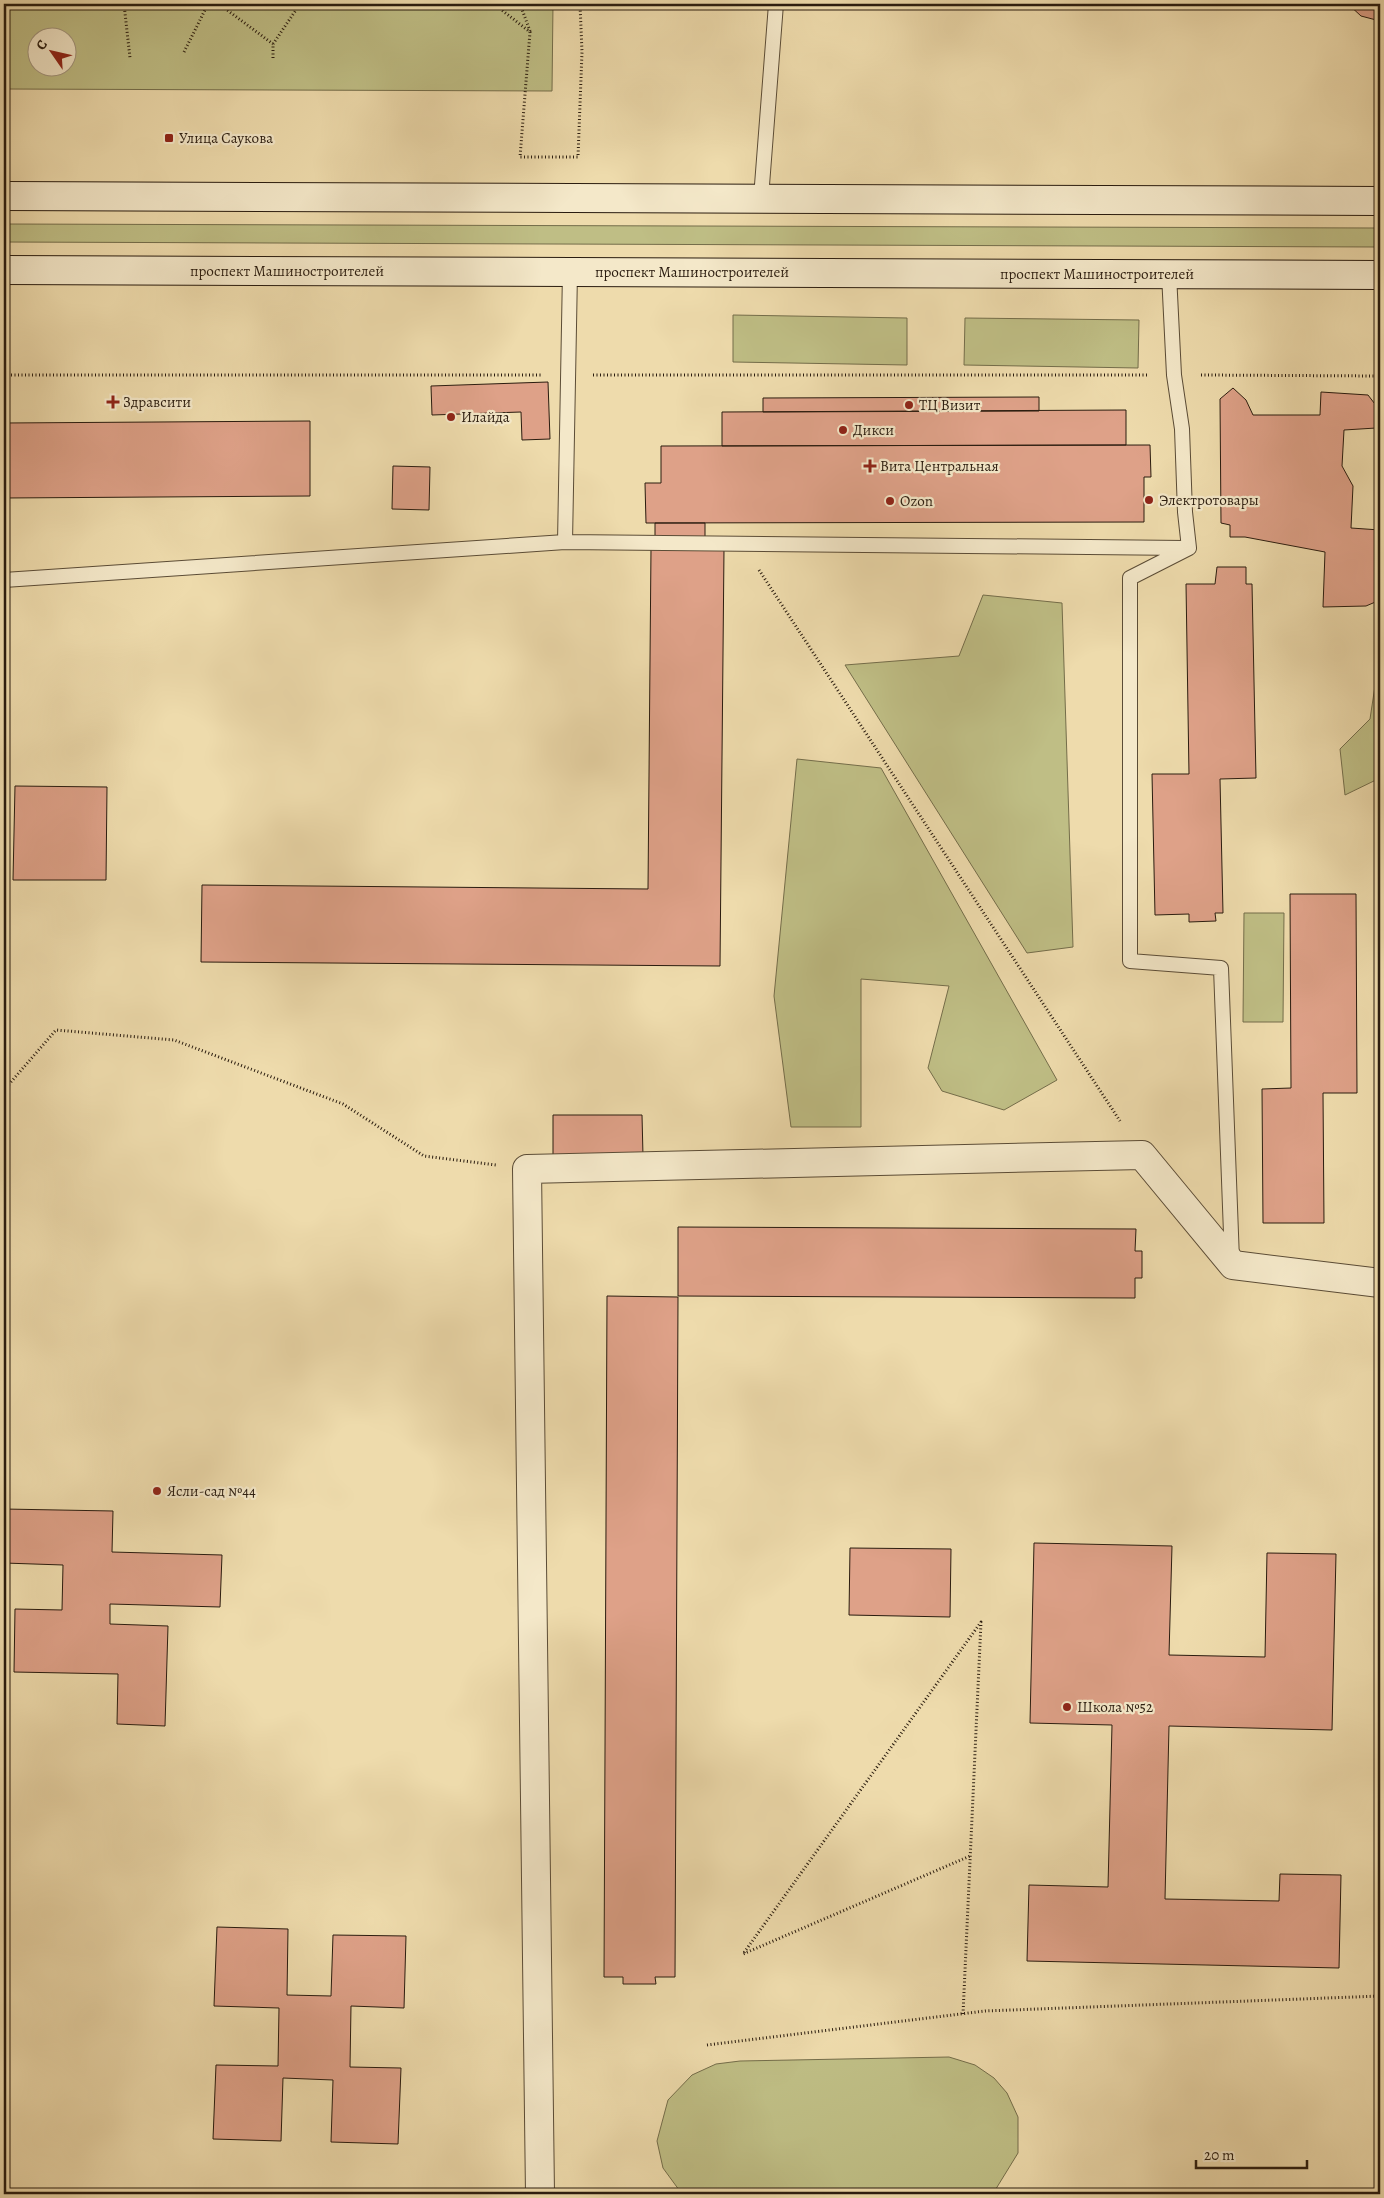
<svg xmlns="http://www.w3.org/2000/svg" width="1384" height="2198" font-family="Alegreya,serif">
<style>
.green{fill:#bfbe85;stroke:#746d4a;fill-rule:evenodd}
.building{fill:#dea188;stroke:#2a1c0f}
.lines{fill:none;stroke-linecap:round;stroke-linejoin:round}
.service-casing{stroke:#5b4c36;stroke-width:16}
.minor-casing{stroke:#5b4c36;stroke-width:30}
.secondary-casing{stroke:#2a1c0f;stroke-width:30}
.path{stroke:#2a1c0f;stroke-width:3;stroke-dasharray:1 2.5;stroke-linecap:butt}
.service{stroke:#f4e8c9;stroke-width:14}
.minor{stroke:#f4e8c9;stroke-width:28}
.secondary{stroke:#f4e8c9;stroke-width:28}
.poi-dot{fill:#8f2418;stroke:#f4e8c9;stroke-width:2}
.labels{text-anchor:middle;stroke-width:4.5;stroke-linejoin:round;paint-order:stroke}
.poi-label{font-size:15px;fill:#2a1c0f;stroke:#f4e8c9;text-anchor:start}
.street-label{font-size:15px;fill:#2a1c0f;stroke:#f4e8c9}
</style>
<rect width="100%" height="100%" fill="#eedbac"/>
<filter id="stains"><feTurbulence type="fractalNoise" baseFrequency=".004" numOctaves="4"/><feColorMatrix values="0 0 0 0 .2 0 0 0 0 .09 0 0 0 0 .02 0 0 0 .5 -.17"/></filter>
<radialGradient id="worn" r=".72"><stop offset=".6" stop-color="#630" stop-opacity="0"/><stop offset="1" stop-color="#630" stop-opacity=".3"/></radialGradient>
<!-- green -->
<path class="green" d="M4 4H553L552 91 4 89ZM38 38H68V68H38Z
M4 224 1377 228V247L4 242Z
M733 315 907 318V365L733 362Z
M965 318 1139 320 1138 368 964 365Z
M983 595 1062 603 1073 947 1027 953 845 665 959 656Z
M1378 666H1380V778L1345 795 1340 749 1370 719Z
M797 759 881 768 1057 1080 1004 1110 942 1091 928 1068 949 986 861 979V1127H791L774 996Z
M1244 913H1284L1283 1022H1243Z
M949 2057 975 2065 994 2078 1007 2093 1018 2117V2153L994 2192 990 2194H682L663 2168 657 2141 668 2100 692 2075 716 2064 740 2061Z"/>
<!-- building -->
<path class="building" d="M1348 4H1380V21L1361 16Z
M548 382 550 439 522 440 521 412 432 415 431 386Z
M1233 388 1246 400 1253 415H1320L1321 392 1368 395 1378 408 1376 428 1344 430 1342 466 1353 486 1351 528 1380 530V600L1366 606 1323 607 1325 552 1245 537H1230V525L1221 523 1220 399Z
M1039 397V411L763 412V398Z
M1126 410V445L722 446V412Z
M310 421V496L4 498V423Z
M1150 445 1151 477H1144V522L646 523 645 483H661V446Z
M393 466 430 467 429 510 392 509Z
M655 523H705V549H655Z
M651 548 724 549 720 966 201 962 202 885 648 889Z
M1217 567H1246V584H1252L1256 778 1220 779 1223 913H1215L1216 921 1189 922V914L1155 915 1152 774H1189L1186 584H1215Z
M15 786 107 787 106 880H13Z
M1290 894H1356L1357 1093H1323L1324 1223H1263L1262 1089 1291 1088Z
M553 1115H642L643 1156 553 1157Z
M678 1227 1136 1229 1135 1251H1142V1278H1135V1298L678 1296Z
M607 1296 678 1297 675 1977H655L656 1984H623V1977H604Z
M4 1509 113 1511 112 1552 222 1555 220 1607 110 1604V1624L168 1626 165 1726 117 1724 118 1674 14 1672 15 1609 62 1610 63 1565 4 1563Z
M1034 1543 1172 1546 1169 1655 1265 1657 1267 1553 1336 1554 1332 1730 1169 1726 1165 1899 1279 1901 1280 1874 1341 1875 1339 1968 1027 1961 1029 1885 1108 1887 1112 1725 1030 1723Z
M850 1548 951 1549 950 1617 849 1615Z
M217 1927 288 1929 287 1995 331 1996 333 1935 406 1936 404 2008 351 2006 350 2067 401 2068 398 2144 331 2142 333 2080 283 2078 281 2141 213 2139 216 2065 278 2066 279 2008 214 2006Z"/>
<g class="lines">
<!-- service casing -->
<g class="service-casing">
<path id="service" d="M761 198 776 4
M1169 274 1174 375 1182 429 1185 512 1189 548 1130 578V961L1221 968 1232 1260
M565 542 1185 548
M4 580 565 542 570 272"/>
</g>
<!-- minor casing -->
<g class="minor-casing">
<path id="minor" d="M540 2194 527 1169 1142 1155 1233 1265 1380 1283"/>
</g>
<!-- secondary casing -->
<g class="secondary-casing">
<path id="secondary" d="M4 196 1380 201
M4 270 1380 275"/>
</g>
<!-- path -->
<path class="path" d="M124 4 130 58
M219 4 273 44
M494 4 530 32 520 157H578L582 52 580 4
M520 4 530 31
M184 52 208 4
M273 58V44L300 4
M4 375H542
M593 375H1147
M1201 375 1380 376
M759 570 1120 1121
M4 1090 56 1030 174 1040 343 1104 424 1156 496 1165
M963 2014 981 1622 743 1954 970 1856
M707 2045 985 2011 1380 1996"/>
<!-- service -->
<use href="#service" class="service"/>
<!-- minor -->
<use href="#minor" class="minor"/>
<!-- secondary -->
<use href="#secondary" class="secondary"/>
</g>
<!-- markers -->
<g class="poi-dot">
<rect x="164" y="133" width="10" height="10" rx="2.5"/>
<path d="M110.5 394.5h5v5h5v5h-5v5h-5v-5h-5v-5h5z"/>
<circle cx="909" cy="405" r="5"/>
<circle cx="451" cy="417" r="5"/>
<circle cx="843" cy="430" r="5"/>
<path d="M867.5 458.5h5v5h5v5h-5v5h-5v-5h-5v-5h5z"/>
<circle cx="1149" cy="500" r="5"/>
<circle cx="890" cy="501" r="5"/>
<circle cx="157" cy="1491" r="5"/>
<circle cx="1067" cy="1707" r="5"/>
</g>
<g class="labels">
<!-- poi labels -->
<g class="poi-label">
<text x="179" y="143">Улица Саукова</text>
<text x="123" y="407">Здравсити</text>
<text x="919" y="410">ТЦ Визит</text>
<text x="461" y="422">Илайда</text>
<text x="853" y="435">Дикси</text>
<text x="880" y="471">Вита Центральная</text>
<text x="1159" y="505">Электротовары</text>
<text x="900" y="506">Ozon</text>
<text x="167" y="1496">Ясли-сад №44</text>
<text x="1077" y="1712">Школа №52</text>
</g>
<!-- street labels -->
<g class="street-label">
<text x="287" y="276">проспект Машиностроителей</text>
<text x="692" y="277">проспект Машиностроителей</text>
<text x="1097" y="279">проспект Машиностроителей</text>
</g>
</g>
<!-- margin -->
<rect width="1384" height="2198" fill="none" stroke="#eedbac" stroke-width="20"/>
<rect x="5" y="5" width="1374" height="2188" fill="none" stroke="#2a1c0f" stroke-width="2.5"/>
<rect x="10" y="10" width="1364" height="2178" fill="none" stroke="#2a1c0f"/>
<!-- north arrow -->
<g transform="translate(52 52) rotate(304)"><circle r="24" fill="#f4e8c9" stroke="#a3967f"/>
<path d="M0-4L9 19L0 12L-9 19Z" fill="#8f2418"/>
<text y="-8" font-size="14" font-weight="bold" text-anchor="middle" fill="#2a1c0f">С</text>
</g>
<!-- scale -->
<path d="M1196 2160v8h111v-8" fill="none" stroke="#2a1c0f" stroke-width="2.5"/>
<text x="1204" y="2160" font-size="15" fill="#2a1c0f" stroke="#f4e8c9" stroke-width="4" paint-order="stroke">20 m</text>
<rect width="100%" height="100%" filter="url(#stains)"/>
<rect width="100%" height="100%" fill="url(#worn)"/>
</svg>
